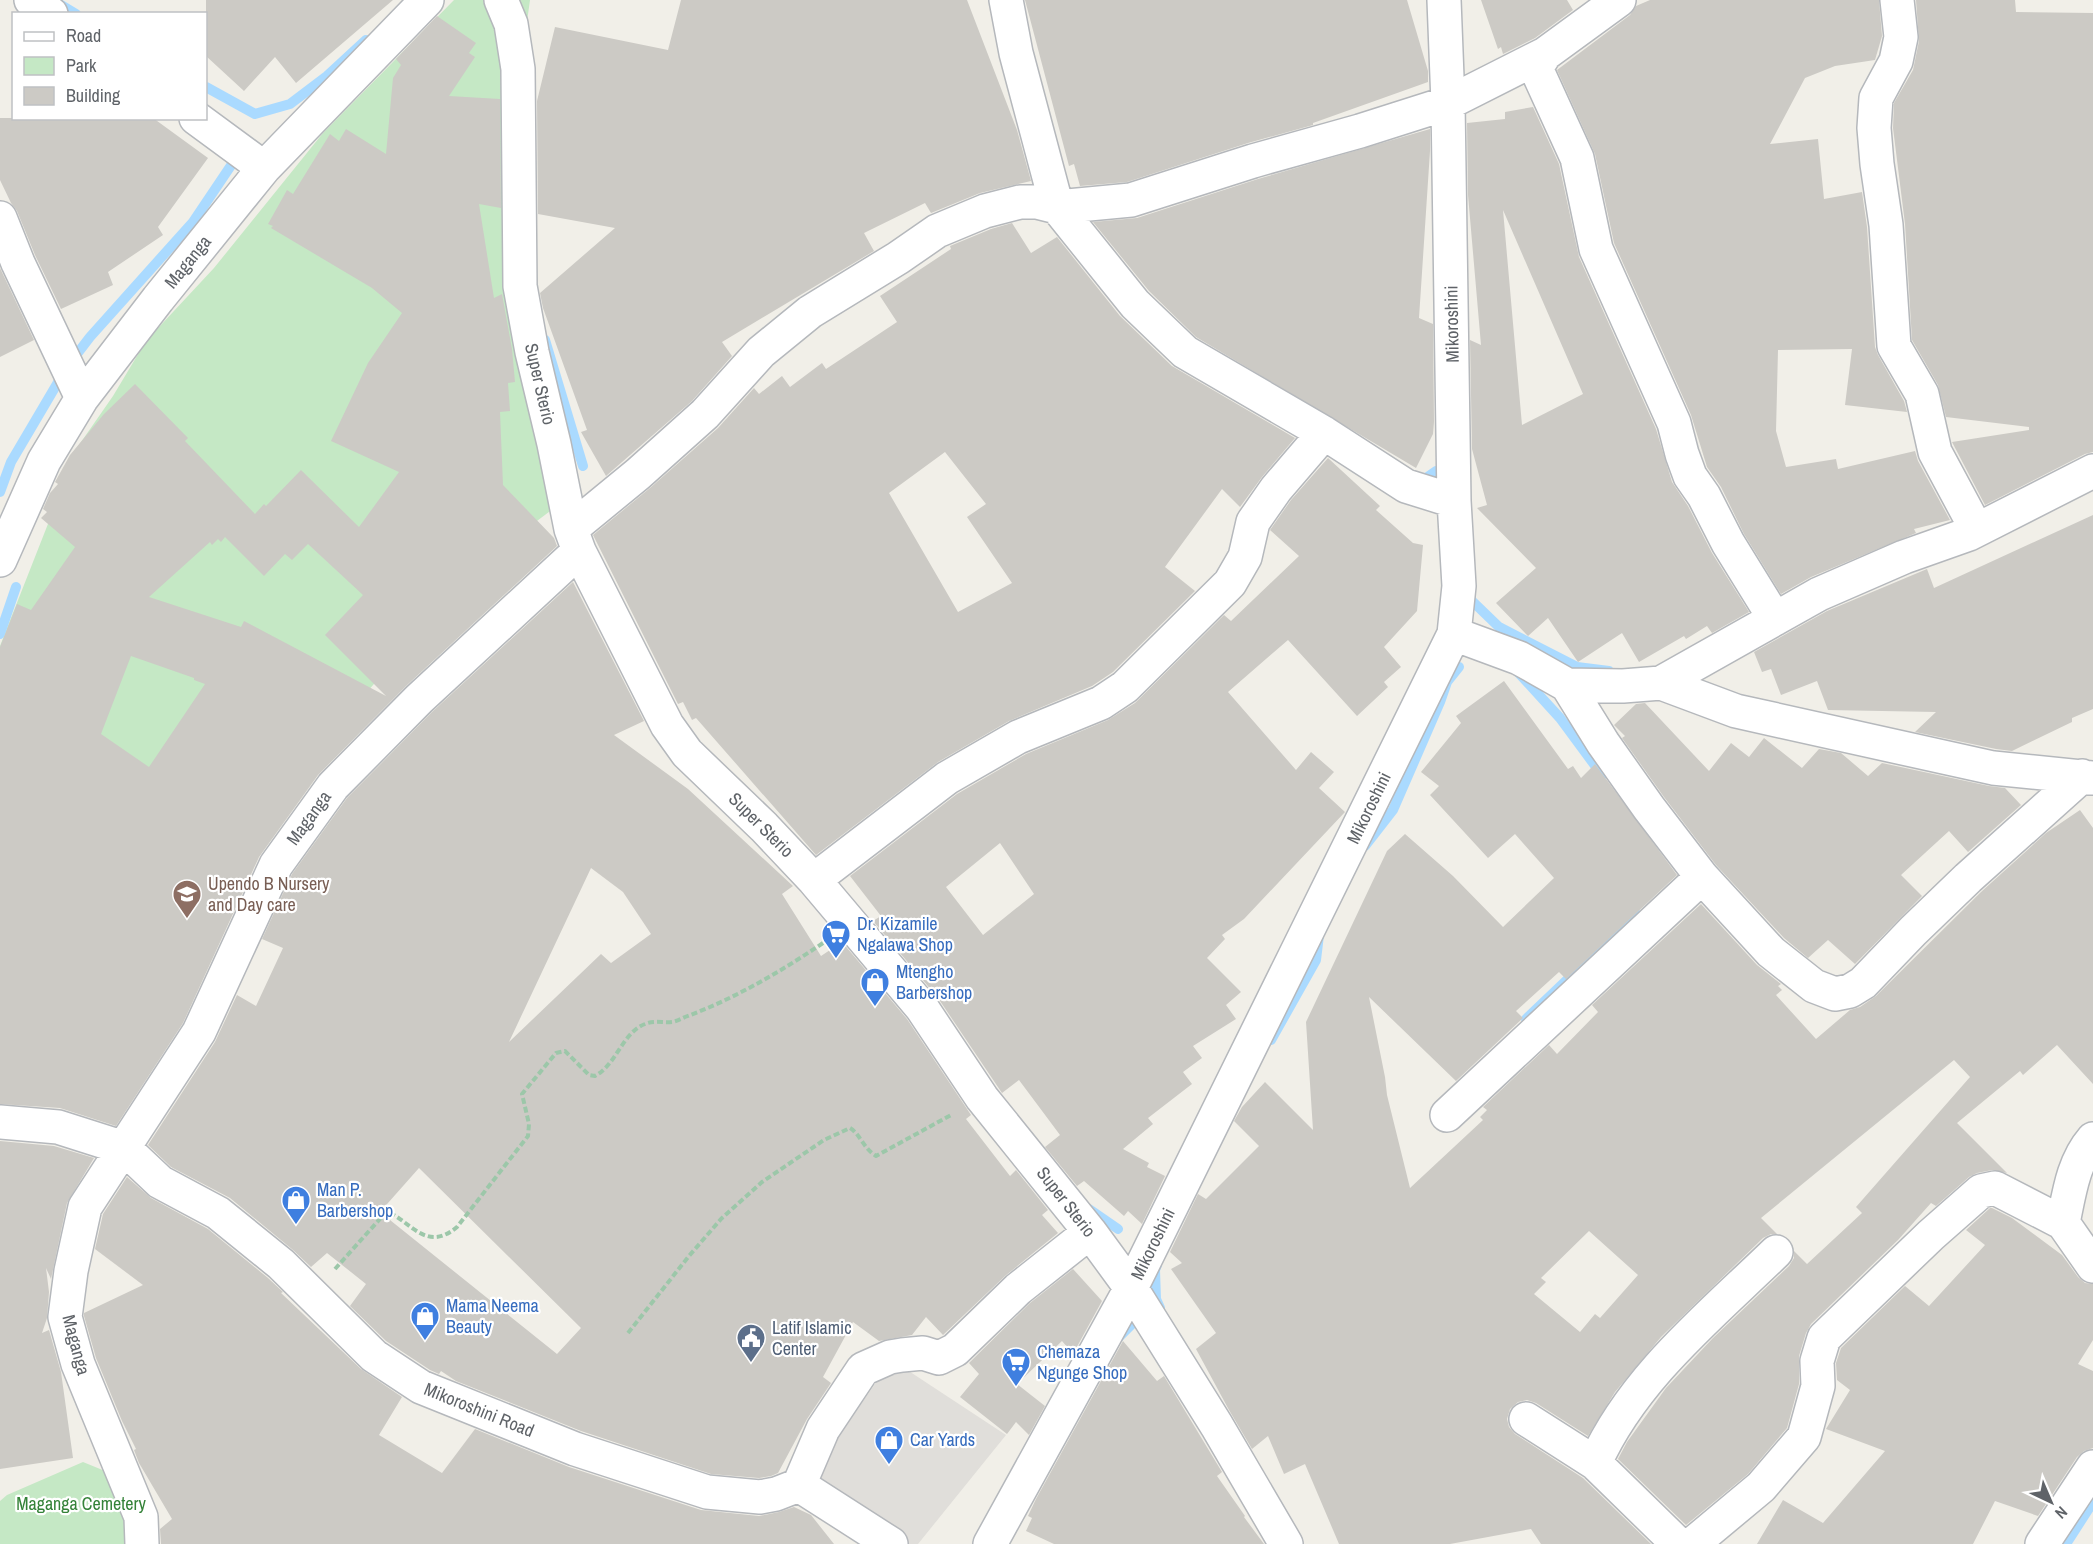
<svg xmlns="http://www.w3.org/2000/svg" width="2093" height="1544" font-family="'Archivo Narrow',sans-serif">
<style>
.industrial{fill:#e0deda}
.green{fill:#c5e8c5}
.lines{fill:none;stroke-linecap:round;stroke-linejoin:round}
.stream{stroke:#aadaff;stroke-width:10}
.building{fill:#cccac5;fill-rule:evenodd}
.street-casing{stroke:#b5b8bc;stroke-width:36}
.path{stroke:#9cc7a9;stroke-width:4;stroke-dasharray:6 3;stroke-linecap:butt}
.street{stroke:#fff;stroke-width:33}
.labels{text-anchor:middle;stroke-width:4.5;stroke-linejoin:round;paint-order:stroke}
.street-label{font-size:18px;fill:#5f6368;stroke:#fff}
.education-label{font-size:18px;fill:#785e54;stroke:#fff;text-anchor:start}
.shop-label{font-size:18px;fill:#366cbe;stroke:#fff;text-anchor:start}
.service-label{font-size:18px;fill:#4e5e75;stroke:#fff;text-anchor:start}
.park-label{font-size:18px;fill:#348238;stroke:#fff}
</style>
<rect width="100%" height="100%" fill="#f1efe8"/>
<!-- industrial -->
<path class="industrial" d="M892 1360 1006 1435 918 1544H905L808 1475 855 1399 861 1404Z"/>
<!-- green -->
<path class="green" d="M454 0H530L524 43 521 242 574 493 529 527 437 612 352 709 0 1072V646L79 445 113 396 146 341 214 268 323 133Z
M83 1462 105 1471 143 1544H0V1501L7 1495Z"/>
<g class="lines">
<!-- stream -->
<path class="stream" d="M56 2 76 14
M206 87 255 114 290 104 327 76 366 40
M545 340 583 466
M1416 478H1426L1436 471
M0 492 11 462 67 367 90 337 193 222 232 164
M1469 592 1470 599 1499 627 1577 667 1609 671
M0 634 16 587
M1517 671 1560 718 1602 775
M1365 846 1393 810 1440 702 1447 682 1459 667
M1526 1019 1636 914
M1271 1040 1316 960 1319 935
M1089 1209 1118 1229
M1157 1265 1155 1270 1156 1299 1160 1308
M1118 1338 1143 1313
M2066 1544 2093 1502"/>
</g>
<!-- building -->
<path class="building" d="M206 0H393L296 83 275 57 244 91 206 56Z
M681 0H967L1017 130 1031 181 980 193 931 213 925 203 864 233 874 251 722 342 732 356 692 401 606 476 581 432 587 430 543 308 540 293 615 228 538 214 537 101 555 27 668 50Z
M1025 0H1407L1428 71V82L1313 123V125L1248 143 1127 182 1080 186 1074 164 1069 166Z
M1481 0H1567L1573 10 1535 38 1503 54 1501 47 1498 49Z
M1650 0H1879L1882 36 1875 60 1835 66 1805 78 1770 144 1818 139 1824 199 1862 192 1867 227 1875 347 1878 355 1904 401 1907 412 1845 405 1852 349 1778 350 1776 431 1786 467 1836 459 1838 469 1915 451 1918 461 1950 520 1914 529 1916 533 1811 577 1781 594 1744 534 1721 487 1707 467 1691 415 1614 243 1595 154 1557 70 1630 15 1636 6Z
M1916 0H2015L2016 12 2093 13V452L2085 454 1985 505 1952 442 2029 430V427L1946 417 1938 385 1912 340 1905 224 1893 128 1894 103 1913 70 1919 41Z
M437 16 476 43 469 53 475 57 449 96 500 99 501 208 479 204 494 298 502 294 512 349 515 382 508 383 510 411 500 412 503 485 554 538 557 546 406 686 318 775 259 857 183 1023 116 1126 60 1108 0 1104V647L17 604 31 610 75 547 41 518 47 512 43 509 50 493 58 484 55 482 70 455 104 414 135 384 188 438 185 441 255 514 264 504 266 506 301 470 359 527 399 472 331 441 368 363 402 313 372 288 271 228 273 226 268 224 287 190 293 194 330 134 339 141 346 129 386 154 393 78 401 65 396 59ZM225 537 264 576 285 554 292 560 308 544 363 595 325 635 386 696 244 621 241 627 149 597 210 542 212 545 218 539 221 542ZM131 656 194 678V680L205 684 149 767 101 734Z
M1533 107 1559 164 1579 257 1656 429 1672 482 1688 506 1712 553 1749 612 1712 633 1707 626 1686 639 1684 636 1639 662 1622 633 1578 662 1548 618 1528 636 1496 603 1536 568 1477 508 1487 505 1472 449 1470 340 1481 345 1468 195 1467 123 1505 119V112ZM1503 210 1583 394 1522 425Z
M0 118H153L208 158 158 227 163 235 108 272 113 285 61 309 35 255 17 211 11 203 0 180Z
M1430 129V151L1419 318 1433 324 1434 422 1433 434 1416 468 1196 337 1149 291 1093 222 1137 218 1258 179Z
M1012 223 1031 253 1057 237 1120 316 1172 366 1295 438 1262 477 1240 507 1222 489 1165 567 1195 591 1113 672 1092 686 1009 721 938 762 816 855 696 718 692 720 683 702 678 704 593 535 650 488 718 428 754 388 759 394 782 376 790 387 822 363 826 369 897 322 880 296 951 249 950 246 991 229ZM945 452 986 504 967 517 1012 583 958 612 889 493Z
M0 268 34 340 0 357Z
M1328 458 1380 506 1376 510 1413 543 1423 545 1417 611 1384 647 1401 667 1384 682 1388 687 1357 716 1288 640 1228 692 1296 770 1311 752 1334 772 1319 788 1345 812 1244 919 1222 935 1225 939 1207 958 1241 992 1226 1005 1236 1019 1193 1046 1202 1058 1183 1072 1192 1084 1148 1118 1153 1124 1123 1149 1149 1163 1147 1167 1165 1176 1142 1224 1128 1211 1124 1216 1084 1181 1077 1186 1045 1147 1060 1135 1019 1080 1002 1093 938 998 873 921 881 916 850 876 957 794 1026 754 1108 720 1135 703 1224 615 1231 621 1299 556 1270 530 1291 500ZM1000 843 1034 894 983 935 946 887Z
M2093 515V709L2072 718V722L2012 751 1996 749 1915 732 1936 712 1828 710 1817 681 1781 695 1771 669 1762 672 1754 652 1827 611 1927 569 1934 588Z
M573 582 644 721 614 735 688 789 793 886 782 894 821 956 842 942 907 1019 971 1115 966 1119 1010 1176 1016 1170 1048 1210 1042 1215 1058 1233 1005 1276 943 1335 926 1317 912 1335 879 1341 853 1322 823 1377 831 1383 807 1419 778 1473 771 1476 759 1478 711 1474 581 1431 456 1381 441 1371 439 1374 430 1370 386 1341 350 1306 366 1284 327 1253 311 1267 293 1250 230 1198 171 1167 148 1145 215 1042 237 995 256 1006 283 948 262 939 292 874 347 798 432 712ZM591 868 623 892 651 934 611 963 601 954 509 1042ZM419 1168 581 1328 557 1354 380 1212Z
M1504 681 1568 769 1573 766 1581 778 1595 764 1677 875 1566 979 1559 972 1516 1011 1523 1018 1456 1081 1369 997 1385 1077 1387 1095 1410 1188 1483 1120 1480 1117 1487 1110 1483 1107 1549 1045 1557 1054 1598 1012 1592 1005 1701 904 1757 965 1781 984 1778 986 1782 990 1776 995 1816 1039 1850 1010 1860 1007 1876 996 1981 892 2046 833 2080 810 2093 828V1084L2057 1045 2023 1075 2020 1071 1957 1123 2007 1173 1992 1170 1977 1173 1969 1177 1936 1206 1931 1203 1898 1240 1811 1324 1806 1333 1799 1356V1384L1787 1428 1748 1474 1686 1525 1618 1459 1627 1442 1666 1388 1713 1338 1789 1266 1794 1258V1251L1807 1264 1862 1213 1856 1207 1970 1077 1954 1060 1761 1218 1777 1234H1771L1763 1238 1661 1337 1615 1392 1588 1436 1536 1403 1527 1400 1518 1402 1510 1409 1507 1419 1509 1427 1515 1434 1583 1478 1651 1544H1541L1531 1529 1450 1544H1339L1305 1464 1284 1474 1268 1436 1252 1449 1229 1410 1196 1349 1216 1333 1171 1269 1182 1263 1170 1252 1198 1194 1206 1199 1259 1146 1234 1121 1242 1107 1265 1082 1313 1130 1306 1022 1387 851 1405 834 1453 876 1503 927 1554 878 1515 834 1488 858 1430 795 1439 786 1421 772 1461 723 1456 716ZM1589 1231 1638 1275 1600 1318 1595 1314 1580 1332 1534 1294 1546 1282 1541 1278Z
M1645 703 1709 771 1731 743 1749 757 1764 738 1802 768 1819 749 1841 753 1868 776 1882 763 1989 786 2005 788 2021 805 1968 852 1949 831 1901 875 1922 896 1855 964 1828 940 1808 958 1784 938 1716 865 1664 797 1622 738 1625 736 1614 725 1636 704Z
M0 1141 54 1146 94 1158 67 1203 51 1279 46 1268 49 1292 47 1318 42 1333 49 1330 61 1372 73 1458 0 1469Z
M127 1177 151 1198 208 1229 268 1278 283 1292 281 1293 361 1369 402 1397 379 1435 442 1473 475 1429 569 1467 701 1510 759 1516 779 1512 794 1507 811 1515 834 1544H161L160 1529 172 1519 139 1463 134 1450 136 1449 122 1421 96 1358 84 1316V1313L143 1285 95 1249 103 1214Z
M1990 1208H1992L2012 1218 2062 1255 2078 1277 2085 1283 2093 1284V1340L2078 1364 2093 1371V1448L2084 1451 2077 1457 2038 1516 1995 1501 1973 1544H1757L1783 1500 1823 1523 1885 1451 1826 1429 1850 1390 1837 1380 1836 1363 1841 1348 1905 1286 1929 1306 1985 1245 1966 1230Z
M1073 1269 1102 1301 1073 1354 1062 1341 1017 1384 1045 1406 1029 1435 1016 1422 1007 1434 960 1397 979 1374 969 1363 1030 1303Z
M1123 1341 1157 1381 1164 1376 1222 1472 1217 1476 1245 1516 1244 1517 1264 1544H1054L1026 1531 1032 1518 1028 1516 1036 1499Z"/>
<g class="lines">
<!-- street casing -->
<g class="street-casing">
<path id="street" d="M31 0 51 14
M501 0 511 24 518 69 520 286 532 352 554 444 571 529 579 551 667 725 687 753 764 827 814 880 922 1008 982 1098 1090 1232 1131 1288 1217 1426 1286 1544
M1006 0 1016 53 1057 207 1135 304 1185 352 1324 433 1406 486 1454 501
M1897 0 1901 37 1896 61 1876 98 1874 128 1877 164 1886 225 1894 346 1922 394 1935 452 1972 521 1969 534
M1545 54 1536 68 1577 158 1596 249 1674 423 1682 454 1690 476 1704 496 1728 543 1775 619
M196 118 264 168
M0 218 18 263 82 398
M571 529 638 474 705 414 761 352 810 312 898 258 937 231 985 211 1020 202H1037L1057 207 1131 200 1253 161 1360 131 1448 103 1545 54 1619 0
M0 560 44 461 82 398 158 299 264 168 427 0
M1454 634 1519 658 1567 685 1623 686 1661 683 1736 711 1993 768 2093 778
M1661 683 1819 594 1904 557 1969 534 2093 471
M1567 685 1603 743 1649 808 1702 877 1771 952 1814 986 1835 994 1850 991 1863 983 1913 931 1968 878 2082 776
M814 880 947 778 1018 737 1101 703 1125 687 1230 583 1245 557 1253 522 1276 489 1324 433
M1447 1115 1702 877
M0 1122 58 1127 124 1148 160 1182 218 1213 281 1264 374 1356 421 1387 575 1449 707 1492 760 1497 776 1494 799 1485 891 1544
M2093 1139C2073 1162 2069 1194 2063 1223L2093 1266
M1526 1419 1595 1463 1678 1544
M1595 1463C1633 1378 1710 1316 1776 1252
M799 1485 823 1429 863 1369 890 1357 902 1355 923 1353 939 1358 955 1350 1018 1289 1090 1232
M142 1544 141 1517 78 1364 65 1317 71 1271 85 1207 199 1032 276 865 333 786 419 699 579 551
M990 1544 1131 1288 1454 634 1459 586 1454 501 1448 103 1444 0
M1690 1544 1695 1542 1761 1487 1804 1437 1818 1386 1817 1361 1824 1338 1931 1235 1981 1191 1995 1188 2063 1223
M2042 1544 2093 1467"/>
</g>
<!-- path -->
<path class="path" d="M335 1269 387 1211C413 1224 427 1252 457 1227L528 1136 529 1124 522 1094 556 1053 565 1051 589 1075 595 1076C617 1064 622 1033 645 1024 654 1020 663 1023 672 1022 677 1021 681 1019 685 1017 734 999 780 972 823 943
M628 1333 689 1256 721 1219 762 1182 824 1140 850 1128C860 1134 864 1149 876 1156L951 1115"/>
<!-- street -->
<use href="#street" class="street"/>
</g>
<!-- icons -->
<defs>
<g id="school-pin" transform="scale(1.5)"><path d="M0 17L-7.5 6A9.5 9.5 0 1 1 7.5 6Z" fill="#8d6e63" stroke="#fff"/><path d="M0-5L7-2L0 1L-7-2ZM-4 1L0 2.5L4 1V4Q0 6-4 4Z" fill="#fff"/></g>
<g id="supermarket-pin" transform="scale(1.5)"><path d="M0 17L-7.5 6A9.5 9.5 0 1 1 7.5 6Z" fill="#3f7fe0" stroke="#fff"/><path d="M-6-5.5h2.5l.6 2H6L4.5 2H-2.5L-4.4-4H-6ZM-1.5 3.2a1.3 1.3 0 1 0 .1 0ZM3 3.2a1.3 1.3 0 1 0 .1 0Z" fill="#fff"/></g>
<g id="shop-pin" transform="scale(1.5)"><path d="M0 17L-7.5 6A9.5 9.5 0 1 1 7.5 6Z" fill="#3f7fe0" stroke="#fff"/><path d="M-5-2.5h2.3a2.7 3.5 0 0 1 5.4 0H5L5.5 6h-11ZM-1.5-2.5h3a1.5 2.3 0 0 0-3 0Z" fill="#fff"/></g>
<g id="civic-pin" transform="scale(1.5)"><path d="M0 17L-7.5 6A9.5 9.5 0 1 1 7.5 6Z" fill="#5c6f8a" stroke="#fff"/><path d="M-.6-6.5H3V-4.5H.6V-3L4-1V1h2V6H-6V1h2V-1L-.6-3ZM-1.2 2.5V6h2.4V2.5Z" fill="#fff"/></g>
</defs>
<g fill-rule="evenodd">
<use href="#school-pin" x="187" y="894"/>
<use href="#supermarket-pin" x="836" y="934"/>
<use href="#shop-pin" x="875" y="982"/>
<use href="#shop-pin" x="296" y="1200"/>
<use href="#shop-pin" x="425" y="1316"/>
<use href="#civic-pin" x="751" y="1338"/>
<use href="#supermarket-pin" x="1016" y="1362"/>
<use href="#shop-pin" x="889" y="1440"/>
</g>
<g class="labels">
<!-- street labels -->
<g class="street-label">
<text transform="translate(188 262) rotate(-51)" y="6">Maganga</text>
<text transform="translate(1452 324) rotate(-91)" y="6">Mikoroshini</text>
<text transform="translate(540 384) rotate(77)" y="6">Super Sterio</text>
<text transform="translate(1369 808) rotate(-64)" y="6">Mikoroshini</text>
<text transform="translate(309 818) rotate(-54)" y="6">Maganga</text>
<text transform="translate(761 825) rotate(45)" y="6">Super Sterio</text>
<text transform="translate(1066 1202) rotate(52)" y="6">Super Sterio</text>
<text transform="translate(1153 1244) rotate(-64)" y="6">Mikoroshini</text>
<text transform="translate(76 1345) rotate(75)" y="6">Maganga</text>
<text transform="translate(479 1410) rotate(22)" y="6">Mikoroshini Road</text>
</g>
<!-- education labels -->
<g class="education-label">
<text x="208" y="890">Upendo B Nursery<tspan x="208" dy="21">and Day care</tspan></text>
</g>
<!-- shop labels -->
<g class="shop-label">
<text x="857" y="930">Dr. Kizamile<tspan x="857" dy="21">Ngalawa Shop</tspan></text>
<text x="896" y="978">Mtengho<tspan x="896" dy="21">Barbershop</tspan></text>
<text x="317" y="1196">Man P.<tspan x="317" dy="21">Barbershop</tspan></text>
<text x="446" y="1312">Mama Neema<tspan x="446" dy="21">Beauty</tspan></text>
<text x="1037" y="1358">Chemaza<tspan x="1037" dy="21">Ngunge Shop</tspan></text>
<text x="910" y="1446">Car Yards</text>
</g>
<!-- service labels -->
<g class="service-label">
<text x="772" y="1334">Latif Islamic<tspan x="772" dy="21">Center</tspan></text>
</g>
<!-- park labels -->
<g class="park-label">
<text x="81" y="1510">Maganga Cemetery</text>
</g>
</g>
<!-- legend -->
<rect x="12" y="12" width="195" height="108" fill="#ffffff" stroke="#bfc1c3" stroke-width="1.5"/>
<rect x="24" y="32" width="30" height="9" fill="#ffffff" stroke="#bfc1c3" stroke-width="1.5"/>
<text x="66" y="42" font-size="18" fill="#5f6368">Road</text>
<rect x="24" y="57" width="30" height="18" fill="#c5e8c5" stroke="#bfc1c3" stroke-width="1.5"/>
<text x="66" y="72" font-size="18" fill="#5f6368">Park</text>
<rect x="24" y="87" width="30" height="18" fill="#cccac5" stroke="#bfc1c3" stroke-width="1.5"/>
<text x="66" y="102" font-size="18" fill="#5f6368">Building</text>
<!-- north arrow -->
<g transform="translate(2051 1502) rotate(136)" stroke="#ffffff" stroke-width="4.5" paint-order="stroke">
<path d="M0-4.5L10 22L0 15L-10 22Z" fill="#5f6368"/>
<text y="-9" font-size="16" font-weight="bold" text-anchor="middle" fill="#5f6368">N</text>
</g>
</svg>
